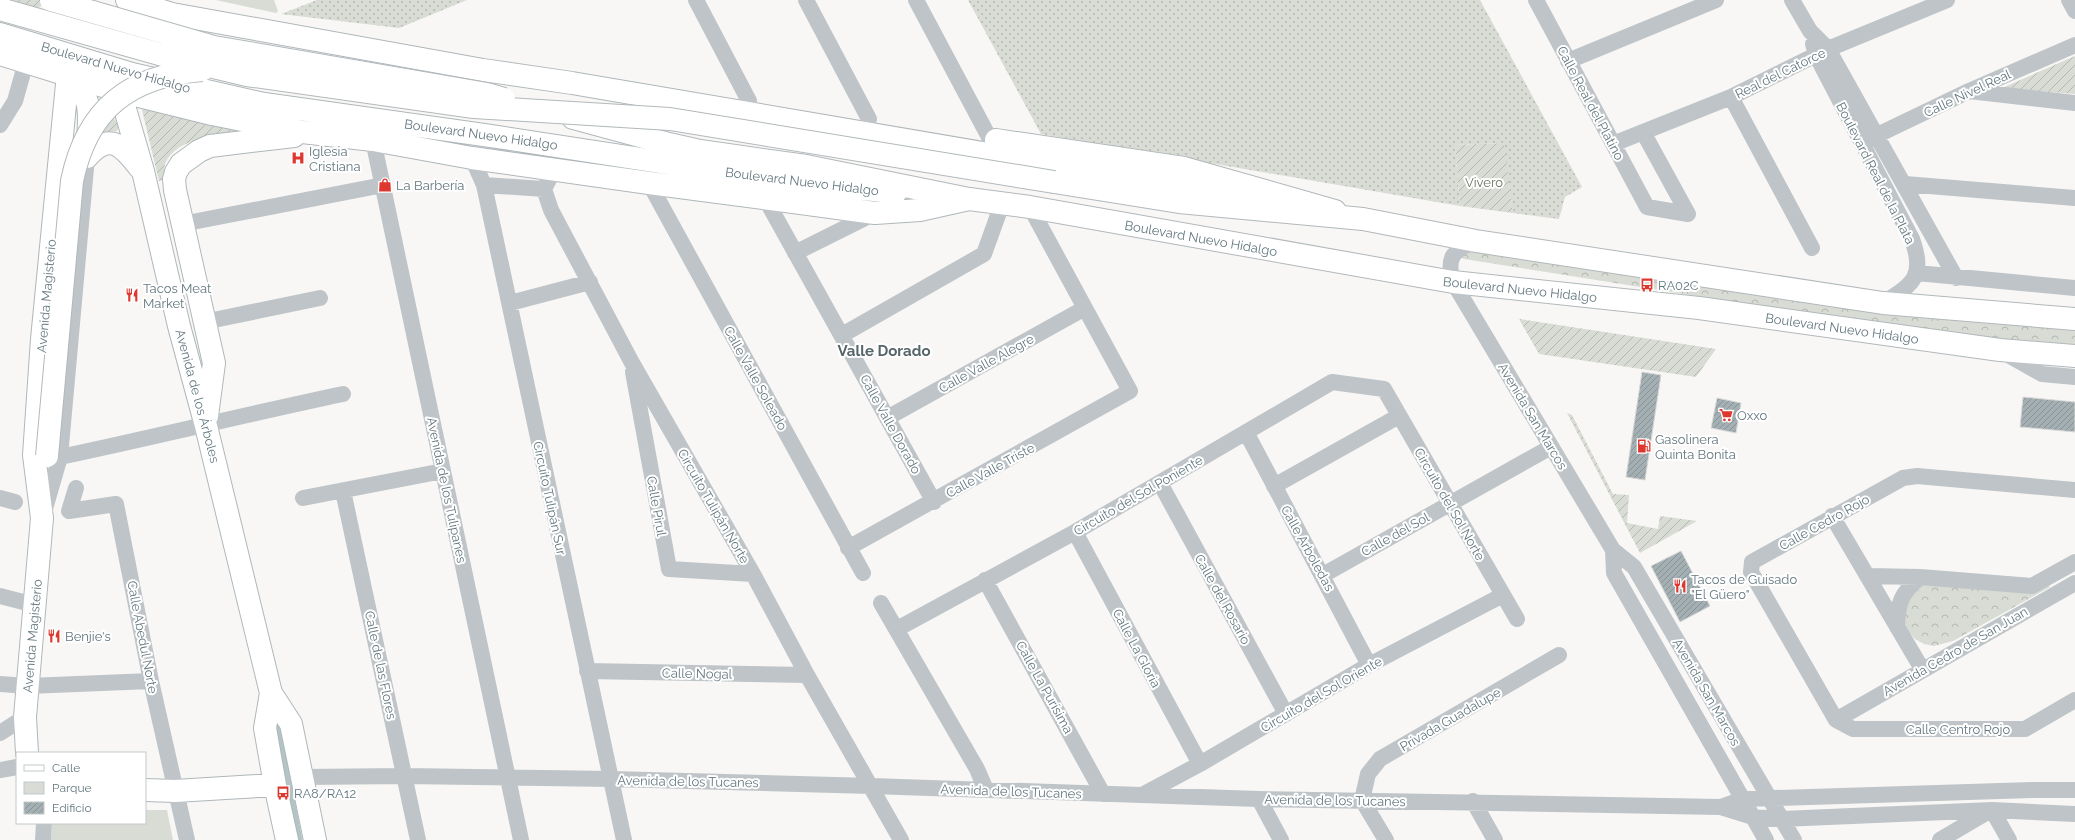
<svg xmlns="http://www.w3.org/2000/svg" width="2075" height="840" font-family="Raleway,sans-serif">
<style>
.grass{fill:url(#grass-dots)}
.forest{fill:url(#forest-crowns)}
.park{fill:#d8dcd4}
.garden{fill:url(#garden-furrows)}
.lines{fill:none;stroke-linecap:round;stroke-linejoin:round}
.stream{stroke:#b3c4c5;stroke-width:5}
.building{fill:url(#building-hatch);stroke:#d9d9d7}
.secondary-casing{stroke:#afb7ba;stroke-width:24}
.primary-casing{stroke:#b2b8bb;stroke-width:24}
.street{stroke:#bec4c7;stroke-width:16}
.secondary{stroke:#fff;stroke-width:22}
.primary{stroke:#fff;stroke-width:22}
.primary-bridge-casing{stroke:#b2b8bb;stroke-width:24;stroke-linecap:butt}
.primary-bridge{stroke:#fff;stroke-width:22}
.labels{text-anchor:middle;stroke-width:4;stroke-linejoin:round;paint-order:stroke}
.street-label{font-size:13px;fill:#64787f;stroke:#fff}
.poi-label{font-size:13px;fill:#64787f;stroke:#fff;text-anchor:start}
.park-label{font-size:13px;fill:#6a7762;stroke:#fff}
.quarter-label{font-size:15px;font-weight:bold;fill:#55656a;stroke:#fff}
</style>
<defs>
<pattern id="grass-dots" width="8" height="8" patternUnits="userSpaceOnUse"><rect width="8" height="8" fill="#d8dcd4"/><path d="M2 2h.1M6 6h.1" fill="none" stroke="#b3b7b1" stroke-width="1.8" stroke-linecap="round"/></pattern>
<pattern id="forest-crowns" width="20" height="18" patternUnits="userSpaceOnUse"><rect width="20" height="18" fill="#d8dcd4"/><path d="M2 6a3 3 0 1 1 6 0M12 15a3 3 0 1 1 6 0" fill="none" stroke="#b3b7b1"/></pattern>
<pattern id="garden-furrows" width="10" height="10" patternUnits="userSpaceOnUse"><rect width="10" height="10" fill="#d8dcd4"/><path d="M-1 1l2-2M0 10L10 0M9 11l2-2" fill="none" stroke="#b3b7b1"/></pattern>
<pattern id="building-hatch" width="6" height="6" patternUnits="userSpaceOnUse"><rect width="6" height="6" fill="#a3afb2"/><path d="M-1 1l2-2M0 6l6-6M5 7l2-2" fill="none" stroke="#889396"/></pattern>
</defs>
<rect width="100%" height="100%" fill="#f8f7f5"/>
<!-- grass -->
<path class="grass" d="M317 0H467L399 28 281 14Z
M968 0H1480L1582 187 1565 197 1559 219 1513 213 1503 143 1455 145 1460 206 1041 134Z"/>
<!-- forest -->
<path class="forest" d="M1467 250 1928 314 2075 330V348L1854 321 1464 259 1461 257Z
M1930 583 2048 584 2050 587 1953 641 1934 646 1924 644 1915 639 1908 631 1904 622 1906 601 1920 586Z"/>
<!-- park -->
<path class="park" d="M216 0H274L278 11 276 13Z
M145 810H167L173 840H51L52 823H145Z"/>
<!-- garden -->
<path class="garden" d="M0 0H45V4L36 9Z
M2075 56V94L2002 88Z
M106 104 119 127 117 131 98 133Z
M147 107 269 132C241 134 178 131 165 164 164 169 164 175 163 180L159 181 142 110Z
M1504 143 1513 213 1460 206 1455 145Z
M1519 319 1716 349 1696 377 1539 354Z
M1567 413 1572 415 1613 494 1629 495 1627 523 1658 529 1660 516 1697 521 1640 553Z"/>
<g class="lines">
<!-- stream -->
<path class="stream" d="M276 717 300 840"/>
</g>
<!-- building -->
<path class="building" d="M1642 372 1661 375 1645 480 1626 477Z
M2023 397 2075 402V432L2020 427Z
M1717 398 1741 403 1736 433 1711 428Z
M1681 551 1710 606 1680 622 1651 566Z"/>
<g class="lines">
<!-- secondary casing -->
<g class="secondary-casing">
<path id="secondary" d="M127 0 172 14 483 70 572 83 1270 202
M0 34 132 74 264 104 484 135 797 183 896 192
M0 54 119 91 212 114 302 132 373 140 472 158 649 183 875 213 920 210 969 199
M68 74C92 95 90 112 88 142
M115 82 125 109 143 171 179 326 206 426 271 693 291 724 315 840
M996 140 1184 168 1335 211
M87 157C110 131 123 146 140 168
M207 416 214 363 175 190 174 179 176 172 181 164 199 151 210 146 294 136
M271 693 265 728 275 785 287 840
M27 753 25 717 42 518 34 455 42 339 68 74 67 61
M145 790 175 791 275 785"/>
</g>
<!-- primary casing -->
<g class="primary-casing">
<path id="primary" d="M573 118 669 144 700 151 806 166 969 199 1030 207 1453 282 1699 308 2000 350 2075 356
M1054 182 1179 202 1363 219 1476 241 1883 303 2075 319"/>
</g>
<!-- street -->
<path class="street" d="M696 0 749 101
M806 0 869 119
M916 0 990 139
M1536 0 1647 207 1688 214
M1792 0 1810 31 1828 49 1956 278
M2069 0 2075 11
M1813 44 1816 55 1912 239C1925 276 1914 284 1883 303
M1568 61 1716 0
M1969 91 2075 103
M1731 97 1812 248
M0 125 15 101 26 62
M1643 132 1688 214
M373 140 521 840
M1867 140 1969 91 2075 45
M1613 144 1731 97 1828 49 1947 0
M472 158 484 185 624 840
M554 170 544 189 551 210 631 361 753 574 807 675 901 840
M649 183 863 573
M1905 184 2075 198
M484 185 544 189
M766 200 934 502
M182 224 383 185
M1476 241C1453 250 1446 257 1453 282L1613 550 1634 567 1794 840
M795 253 875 213
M1917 273 2075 288
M510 303 590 282
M204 322 320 298
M842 335 984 254 1002 204
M2003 352 2042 374 2075 377
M633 372 669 569 753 574
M887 418 1085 308
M1246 432 1369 665
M60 457C155 437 248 414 343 394
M1160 483 1286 714
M1274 486 1399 416
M76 488 69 511 116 504 151 681 187 840
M343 491 418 840
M0 498 15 502
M303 498 443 471
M44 512 60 457 87 157
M1832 516 1922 669
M1075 532 1200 764
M848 548 1130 391 1030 207
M1613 550 1614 573 1766 840
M1323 575 1551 447
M1867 576 1920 577 2032 586 2075 562
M985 580 1103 794
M0 596 35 605
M881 603 977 769 986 790
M1897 627C1898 601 1901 594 1920 577
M897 629 1075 532 1332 382 1384 389 1517 619
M587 671 807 675
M0 684 28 686 151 681
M1836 720 1751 572 1752 562 1903 478 1917 476 2075 490
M1836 720 2075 583
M1836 720 1853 729H2025L2075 700
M0 733 25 717
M0 770 17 767
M302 777 405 776 611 779 871 786 1259 799 1721 807 1753 817 1782 819 1992 810 2075 814
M1142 795 1200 764 1369 665 1503 595
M1259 799 1281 840
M1473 801 1495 840
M1721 807 1743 799 2032 790H2075
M1992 810 2009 840
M43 840 44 823
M1386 840 1362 800 1368 774 1380 759 1559 655
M1940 840 1989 811"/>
<!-- secondary -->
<use href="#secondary" class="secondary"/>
<!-- primary -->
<use href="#primary" class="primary"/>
<!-- primary-bridge casing -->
<g class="primary-bridge-casing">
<path id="primary-bridge" d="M51 0 214 47 487 94 504 99
M0 9 159 54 247 75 474 107 670 119 1054 182
M47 456 72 181C87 108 130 76 202 70"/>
</g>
<!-- primary-bridge -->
<use href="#primary-bridge" class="primary-bridge"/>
</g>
<!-- icons -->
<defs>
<g id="hospital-bare" transform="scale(1.08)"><path d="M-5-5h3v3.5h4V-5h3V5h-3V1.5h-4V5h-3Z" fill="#dd372f" stroke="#fff" stroke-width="2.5" paint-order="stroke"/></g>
<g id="shop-bare" transform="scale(1.08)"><path d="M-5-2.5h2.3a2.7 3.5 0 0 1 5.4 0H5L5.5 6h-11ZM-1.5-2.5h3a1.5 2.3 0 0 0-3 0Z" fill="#dd372f" stroke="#fff" stroke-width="2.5" paint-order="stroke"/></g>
<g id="bus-bare" transform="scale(1.08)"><path d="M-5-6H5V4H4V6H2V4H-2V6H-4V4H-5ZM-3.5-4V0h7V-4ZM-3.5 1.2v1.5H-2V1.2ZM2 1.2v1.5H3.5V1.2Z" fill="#dd372f" stroke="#fff" stroke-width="2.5" paint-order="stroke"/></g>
<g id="restaurant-bare" transform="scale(1.08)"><path d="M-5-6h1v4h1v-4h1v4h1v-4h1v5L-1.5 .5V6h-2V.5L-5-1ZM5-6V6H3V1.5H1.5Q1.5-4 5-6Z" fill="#dd372f" stroke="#fff" stroke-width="2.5" paint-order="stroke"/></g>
<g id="supermarket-bare" transform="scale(1.08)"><path d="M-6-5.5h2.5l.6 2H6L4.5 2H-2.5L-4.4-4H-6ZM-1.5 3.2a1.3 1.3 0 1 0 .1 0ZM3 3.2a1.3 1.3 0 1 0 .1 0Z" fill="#dd372f" stroke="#fff" stroke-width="2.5" paint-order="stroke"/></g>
<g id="fuel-bare" transform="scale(1.08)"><path d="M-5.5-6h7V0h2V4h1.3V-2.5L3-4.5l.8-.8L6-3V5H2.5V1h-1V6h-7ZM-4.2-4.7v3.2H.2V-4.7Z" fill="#dd372f" stroke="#fff" stroke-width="2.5" paint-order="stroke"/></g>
</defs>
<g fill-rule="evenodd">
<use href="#hospital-bare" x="298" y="158"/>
<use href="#shop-bare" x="385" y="185"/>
<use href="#bus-bare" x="1647" y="285"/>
<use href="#restaurant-bare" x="132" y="295"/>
<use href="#supermarket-bare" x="1726" y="415"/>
<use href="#fuel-bare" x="1644" y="446"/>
<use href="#restaurant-bare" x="1680" y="586"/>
<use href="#restaurant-bare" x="54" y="636"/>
<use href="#bus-bare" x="283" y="793"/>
</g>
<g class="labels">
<!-- street labels -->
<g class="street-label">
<text transform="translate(116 67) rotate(16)" y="5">Boulevard Nuevo Hidalgo</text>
<text transform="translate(1780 73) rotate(-26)" y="5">Real del Catorce</text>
<text transform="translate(1967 93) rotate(-25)" y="5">Calle Nivel Real</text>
<text transform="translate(1591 103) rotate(62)" y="5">Calle Real del Platino</text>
<text transform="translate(481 134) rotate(8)" y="5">Boulevard Nuevo Hidalgo</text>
<text transform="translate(1876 173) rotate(63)" y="5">Boulevard Real de la Plata</text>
<text transform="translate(802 181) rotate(7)" y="5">Boulevard Nuevo Hidalgo</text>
<text transform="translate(1201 238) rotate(10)" y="5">Boulevard Nuevo Hidalgo</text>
<text transform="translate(1520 289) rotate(6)" y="5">Boulevard Nuevo Hidalgo</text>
<text transform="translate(46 296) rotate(-85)" y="5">Avenida Magisterio</text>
<text transform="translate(1842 328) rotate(8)" y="5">Boulevard Nuevo Hidalgo</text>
<text transform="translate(986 363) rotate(-29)" y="5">Calle Valle Alegre</text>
<text transform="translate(756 378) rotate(61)" y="5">Calle Valle Soleado</text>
<text transform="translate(198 396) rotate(75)" y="5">Avenida de los Árboles</text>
<text transform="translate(1533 416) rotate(59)" y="5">Avenida San Marcos</text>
<text transform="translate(891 424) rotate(61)" y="5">Calle Valle Dorado</text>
<text transform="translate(990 470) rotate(-29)" y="5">Calle Valle Triste</text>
<text transform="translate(447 490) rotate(78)" y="5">Avenida de los Tulipanes</text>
<text transform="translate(1138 495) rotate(-30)" y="5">Circuito del Sol Poniente</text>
<text transform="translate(550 498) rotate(78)" y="5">Circuito Tulipán Sur</text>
<text transform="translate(1450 504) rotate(60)" y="5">Circuito del Sol Norte</text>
<text transform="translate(657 506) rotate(80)" y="5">Calle Pirul</text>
<text transform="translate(714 506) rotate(60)" y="5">Circuito Tulipán Norte</text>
<text transform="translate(1824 522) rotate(-29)" y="5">Calle Cedro Rojo</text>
<text transform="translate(1395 534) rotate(-29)" y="5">Calle del Sol</text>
<text transform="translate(1308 548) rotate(61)" y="5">Calle Arboledas</text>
<text transform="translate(1223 599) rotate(61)" y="5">Calle del Rosario</text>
<text transform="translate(32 636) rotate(-85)" y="5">Avenida Magisterio</text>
<text transform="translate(143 637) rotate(79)" y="5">Calle Abedul Norte</text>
<text transform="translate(1137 648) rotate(62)" y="5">Calle La Gloria</text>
<text transform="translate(1955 651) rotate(-30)" y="5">Avenida Cedro de San Juan</text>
<text transform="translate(381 665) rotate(78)" y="5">Calle de las Flores</text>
<text transform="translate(697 673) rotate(1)" y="5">Calle Nogal</text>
<text transform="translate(1045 687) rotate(61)" y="5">Calle La Purísima</text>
<text transform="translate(1707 692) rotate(60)" y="5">Avenida San Marcos</text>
<text transform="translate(1321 694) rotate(-30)" y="5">Circuito del Sol Oriente</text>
<text transform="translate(1450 719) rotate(-30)" y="5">Privada Guadalupe</text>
<text x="1958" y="734">Calle Centro Rojo</text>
<text transform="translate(688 781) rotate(1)" y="5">Avenida de los Tucanes</text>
<text transform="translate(1011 791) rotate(2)" y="5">Avenida de los Tucanes</text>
<text transform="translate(1335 800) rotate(1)" y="5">Avenida de los Tucanes</text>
</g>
<!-- poi labels -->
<g class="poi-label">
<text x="309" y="156">Iglesia<tspan x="309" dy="15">Cristiana</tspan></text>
<text x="396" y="190">La Barbería</text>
<text x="1658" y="290">RA02C</text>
<text x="143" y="293">Tacos Meat<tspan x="143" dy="15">Market</tspan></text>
<text x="1737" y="420">Oxxo</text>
<text x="1655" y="444">Gasolinera<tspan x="1655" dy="15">Quinta Bonita</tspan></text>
<text x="1691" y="584">Tacos de Guisado<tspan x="1691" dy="15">"El Güero"</tspan></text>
<text x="65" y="641">Benjie's</text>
<text x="294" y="798">RA8/RA12</text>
</g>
<!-- park labels -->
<g class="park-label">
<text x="1484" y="187">Vivero</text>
</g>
<!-- quarter labels -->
<g class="quarter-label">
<text x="884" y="356">Valle Dorado</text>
</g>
</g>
<!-- legend -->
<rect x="16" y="752" width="130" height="72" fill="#ffffff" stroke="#c1c9cc"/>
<rect x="24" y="765" width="20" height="6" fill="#ffffff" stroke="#c1c9cc"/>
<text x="52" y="772" font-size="12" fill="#64787f">Calle</text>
<rect x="24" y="782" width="20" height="12" fill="#d8dcd4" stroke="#c1c9cc"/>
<text x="52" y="792" font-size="12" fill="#64787f">Parque</text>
<rect x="24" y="802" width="20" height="12" fill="url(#building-hatch)" stroke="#c1c9cc"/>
<text x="52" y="812" font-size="12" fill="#64787f">Edificio</text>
</svg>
